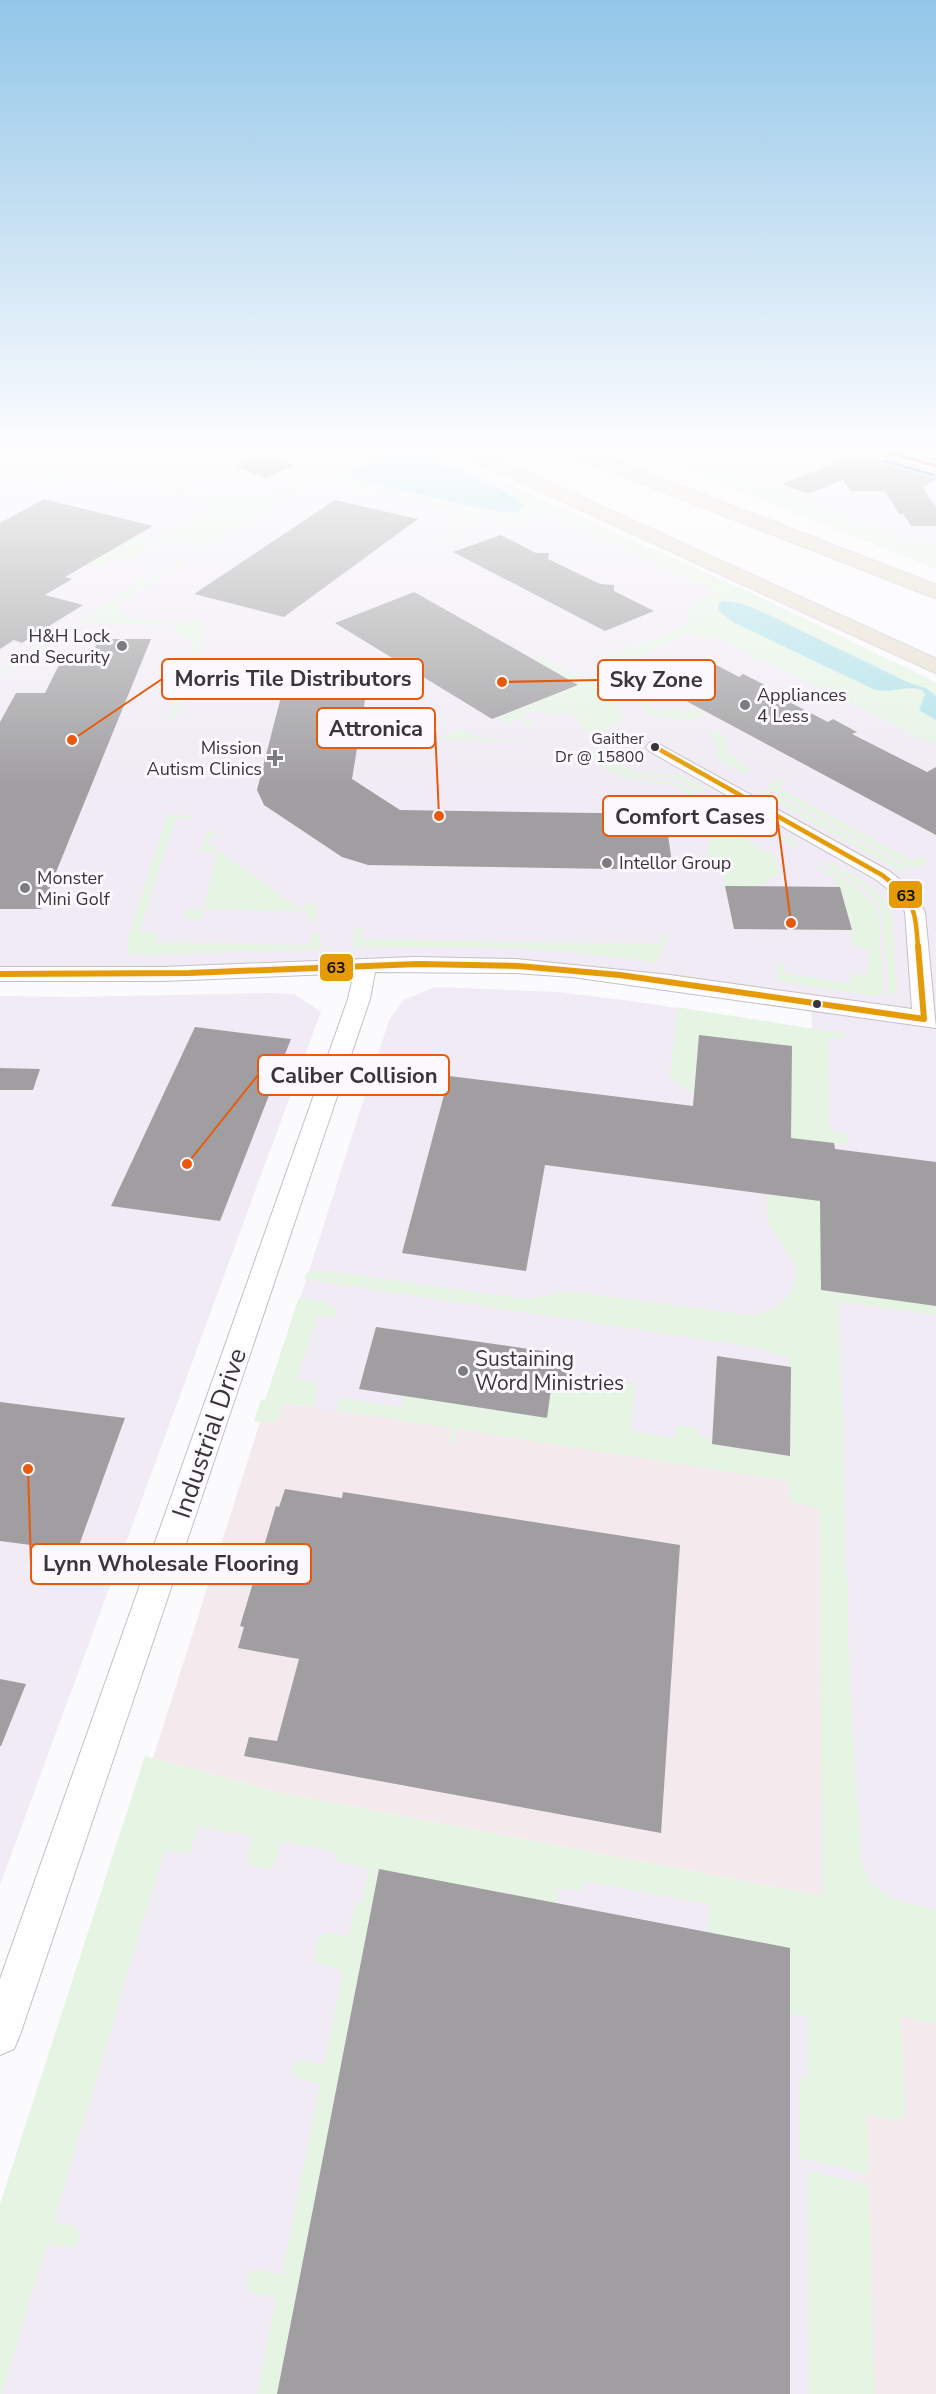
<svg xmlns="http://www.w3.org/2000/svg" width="936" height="2394" font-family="'Nunito Sans',sans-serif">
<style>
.built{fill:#f0ebf4}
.industrial{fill:#f4eaed}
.green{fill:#e6f4e4;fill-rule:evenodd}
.water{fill:#b1e2e9}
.building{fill:#a09ea0}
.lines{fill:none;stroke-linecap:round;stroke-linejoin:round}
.street-casing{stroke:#c3c1c4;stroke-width:2}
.secondary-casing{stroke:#c3c1c4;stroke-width:3}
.highway-casing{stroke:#d6d5d7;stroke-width:3}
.street{fill:#fefeff;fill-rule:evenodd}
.secondary{fill:#fefeff;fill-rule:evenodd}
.highway{fill:#e7e0d0;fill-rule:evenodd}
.bus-1-far1-casing{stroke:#fbf9fe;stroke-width:8}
.bus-1-casing{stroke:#fbf9fe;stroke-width:10}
.bus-2-casing{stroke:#fbf9fe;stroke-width:5}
.bus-3-casing{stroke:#fbf9fe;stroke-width:5}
.bus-1-far1{stroke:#e49b06;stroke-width:4.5}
.bus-1{stroke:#e49b06;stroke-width:6}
.bus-2{stroke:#e5007d;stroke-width:3}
.bus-3{stroke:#0065bd;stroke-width:3}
.poi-dot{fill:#7c7b7e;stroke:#fbf9fe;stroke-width:2}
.bus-dot{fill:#38363a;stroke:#fbf9fe;stroke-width:2}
.labels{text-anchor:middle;stroke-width:6;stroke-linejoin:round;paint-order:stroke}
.far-bus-label{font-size:16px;fill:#38363a;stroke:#fbf9fe;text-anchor:end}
.far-poi-label{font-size:18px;fill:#38363a;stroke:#fbf9fe;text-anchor:start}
.poi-label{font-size:21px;fill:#38363a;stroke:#fbf9fe;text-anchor:start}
.near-street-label{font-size:26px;fill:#38363a;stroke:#fbf9fe}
.leader{fill:none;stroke:#e8590c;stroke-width:2}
.callout-dot{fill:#e8590c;stroke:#fbf9fe;stroke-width:2}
.callout{fill:#fbf9fe;stroke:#e8590c;stroke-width:2}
.callout-label{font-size:22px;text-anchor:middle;font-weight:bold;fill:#38363a}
.line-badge{stroke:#fbf9fe;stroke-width:2}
.pale-badge-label{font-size:16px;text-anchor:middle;font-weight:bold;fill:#111}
</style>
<rect width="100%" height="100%" fill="#fbfafd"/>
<!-- built -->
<path class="built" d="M0 452H372L318 476 555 507 936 683V1940L867 2394H0L158 1789 840 1921 313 1407 268 1400 389 1020 404 1000 435 987 558 992 631 1001 812 1029 811 1000 572 967 0 971Z
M675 452H882L936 467V554Z
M270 993 294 994 321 1012 0 1885V996L74 997Z"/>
<!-- industrial -->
<path class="industrial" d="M283 1403 452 1428 450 1447 453 1444 456 1429 788 1481V1498L796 1505 819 1508 823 1896 282 1793 153 1758 260 1422H277Z
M856 1924 936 1940V2394H867Z"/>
<!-- green -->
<path class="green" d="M367 452H436L749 592 936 682V696L926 688 907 682 743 604 721 614 873 689C890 693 905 685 922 690L925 695 921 703 920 712 936 720V744L918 736 908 739 907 736 913 733 837 696 827 698 832 693 763 659 753 662 751 660 757 656 715 635 705 638 692 632 624 662 631 667 617 671 604 651 616 655 692 623 685 618 698 600 716 592 550 514 516 525 474 518 450 538 459 541 426 551 419 547 431 548 470 517 456 514 457 512 323 482 311 483 115 606 124 610 117 615 186 623 192 617 205 626V632L174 719H168L195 640 185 637 175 629V625L86 623 0 676V671L131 589 136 584 137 577 151 579 202 547 170 539 126 560 117 558 97 568 67 560 0 533 98 558 133 538 146 541 153 536 162 538 213 507 201 504 204 500 76 470 44 486 30 485 32 482 61 468 79 466 180 485 183 486 180 490 225 500 231 497 255 498 264 496 339 464 334 461 343 462ZM390 456 441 463 513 496 526 507 514 513 494 511 364 482 356 480 351 472Z
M641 452H688L752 477 771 471 779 473C823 457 838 445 885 461L882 462 858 454 782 484 792 488 789 491 814 499 809 501C851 518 892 537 936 544V569Z
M539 656 582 680 595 676 624 718 598 734 587 732 571 713 552 714 550 711 532 712 529 710 521 711 534 729 525 728 526 721 513 720 511 726 496 718 579 685 534 658Z
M651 698 657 700 647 706 660 713 672 708 684 713 696 708 706 713 690 721 648 715 641 703Z
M457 730H462L474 737 534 742 437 740Z
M715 731 725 736 728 753 750 769 748 774 742 773 718 759 717 746 709 735 710 732Z
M594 748C599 754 602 761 609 766 636 785 680 773 698 796L691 798C672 768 610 796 591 751Z
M603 749C613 753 618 764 629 769 653 777 688 768 705 791 695 793 686 782 676 779 650 772 615 783 600 751Z
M780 779 786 782 778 787 912 861 921 857 927 858 928 862 916 869 910 867 770 789 768 785Z
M761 790 767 791 899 864 907 869V872L898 870 780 804 763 794Z
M726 805 735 807 798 844 800 848 795 847 727 808Z
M168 814 193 817 190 819H175L140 931 157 932 156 942 309 945 312 935 318 933 320 936 322 949 149 955 129 954 128 938Z
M210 830 217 835 206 842 300 909 311 903H317L316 920 308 921V911L205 909 200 920H184L186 909H203L217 853 201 851 207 832Z
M730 830 776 857 779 874 768 879 769 883H760L761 886H725L723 872 711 871 707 851 710 841Z
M825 862 832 863 867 884 888 904 893 920 897 990 892 997 889 994 881 907 865 889 825 865Z
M816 866 823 867 852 884 875 904 879 916 884 994 876 996 777 981 778 965 781 963 784 964V973L849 983 852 973 867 975 869 950 853 946 848 931 853 930 840 887H837L834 878Z
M357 928 362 929 363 939 660 944V934L668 936 657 963C557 946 455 946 354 948V929Z
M677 1007 846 1034 845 1039 828 1038 830 1131 848 1134V1143L845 1145 820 1142 936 1306V1315L839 1302 850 1683 861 1856C869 1898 901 1902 936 1909V2023L901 2017 906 2111 904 2118 898 2121 867 2115 869 2174 799 2158V2078L807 2079V2017L790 2013V1948L708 1933 709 1904 583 1881 582 1891 559 1888 557 1904 277 2394H257L276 2298 255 2294 246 2287 249 2272 255 2270 282 2274 320 2084 294 2077 292 2074 293 2063 300 2059 324 2065 343 1971 316 1962 314 1954 317 1939 327 1932 349 1936 356 1902 362 1903 369 1868 336 1861 337 1852 281 1841 276 1862 271 1869 249 1865 247 1858 252 1836 199 1826 189 1853 164 1851 54 2222 76 2227 80 2238 74 2248 47 2244 2 2394H0V2204L145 1756 282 1793 823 1896 819 1508 791 1502 788 1481 457 1429 453 1444 450 1447 451 1428 336 1410 339 1398 402 1407 404 1396 547 1418 551 1389 567 1373 635 1384 631 1431 675 1438 676 1425 699 1428V1436L712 1439V1444L790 1456 791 1368 788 1367V1356L773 1354 761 1348 304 1279 306 1273 324 1270 526 1299 571 1291 747 1315C776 1313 801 1295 794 1263L767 1221V1194L791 1197 792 1046 699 1035 694 1092 688 1091 670 1078Z
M299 1297 330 1303 339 1312 335 1317 317 1315 298 1378 319 1384 313 1407 284 1403 276 1423 254 1421 261 1400H265Z
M807 2171 869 2184 875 2394H809Z"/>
<!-- water -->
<path class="water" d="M400 455C408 455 416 455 424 457 441 461 518 494 526 507L514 513 494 511 364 482 349 475 351 472 382 457Z
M724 601 743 604 767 614 907 682 926 688 936 696V720L919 710 925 695 922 690C905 684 890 695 873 689L733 622 718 610 719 603Z"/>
<!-- building -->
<path class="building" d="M858 454 936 477V479L923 488 936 507V526H911L903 514H899L885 491H850L843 480 808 494 782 484Z
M265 455 295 466 265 478 235 467Z
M44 499 153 526 65 577 72 579 45 595 83 605 22 643 14 640 0 649V523Z
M335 500 418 519 284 617 194 594Z
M501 535 536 553H549L548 559 600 584 614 585V591L654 611 605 631 453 552Z
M414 592 510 646 578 685 492 719 335 623Z
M99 639H151L41 909H0V722L16 693H45L59 665H87Z
M707 660 739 677 743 674 765 685 760 687 828 722 833 719 857 732 852 734 927 772 936 767V835L688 702 667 678Z
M308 671H345L343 682H368L352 779 400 810 665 814 673 870 368 865 342 857 264 805 257 790 285 681H306Z
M725 886 840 887 852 930 734 929Z
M195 1027 291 1039 220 1221 111 1206Z
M699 1035 792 1046 791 1138 834 1143 835 1149 936 1162V1306L821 1290 820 1201 545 1165 526 1271 402 1253 449 1076 693 1106Z
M0 1068 40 1069 33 1090H0Z
M376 1327 570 1355 565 1391 551 1389 547 1418 359 1389Z
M717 1356 791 1367 790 1456 712 1444Z
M0 1402 125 1418 77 1551 0 1541Z
M285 1489 342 1498 343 1492 680 1545 661 1833 244 1756 249 1737 277 1741 299 1659 238 1648 244 1627 240 1626 276 1506 279 1507Z
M0 1679 26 1684 1 1746H0Z
M379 1869 790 1948V2394H277Z"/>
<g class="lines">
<!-- street casing -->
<g class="street-casing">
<path id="street" d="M655 742 889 871 911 888 925 912 936 1028 572 977 516 973 375 972 370 999 20 2035 14 2049 0 2055V1979L348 999 354 973 164 981H0V967H164L414 957 516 959 670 975 912 1009 905 912 896 895 875 879 649 751 646 747 649 743Z"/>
</g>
<!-- secondary casing -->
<g class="secondary-casing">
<path id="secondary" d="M878 452H906L936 461V471L880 455Z"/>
</g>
<!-- highway casing -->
<g class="highway-casing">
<path id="highway" d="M460 452H482L936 659V673L462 455Z
M568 452H592L936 585V598L570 455Z"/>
</g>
<!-- street -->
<use href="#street" class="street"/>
<!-- secondary -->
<use href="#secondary" class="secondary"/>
<!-- highway -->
<use href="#highway" class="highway"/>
<!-- bus-1-far1 casing -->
<g class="bus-1-far1-casing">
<path id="bus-1-far1" d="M655 747 882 875C914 900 915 907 918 947"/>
</g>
<!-- bus-1 casing -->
<g class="bus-1-casing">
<path id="bus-1" d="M0 974 189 973 418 964 518 966 620 975 924 1019 918 946"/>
</g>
<!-- bus-2 casing -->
<g class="bus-2-casing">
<path id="bus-2" d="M888 452 936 466"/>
</g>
<!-- bus-3 casing -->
<g class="bus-3-casing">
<path id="bus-3" d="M884 461 934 475"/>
</g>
<!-- bus-1-far1 -->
<use href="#bus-1-far1" class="bus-1-far1"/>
<!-- bus-1 -->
<use href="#bus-1" class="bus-1"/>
<!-- bus-2 -->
<use href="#bus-2" class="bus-2"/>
<!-- bus-3 -->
<use href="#bus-3" class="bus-3"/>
</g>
<!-- sky -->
<linearGradient id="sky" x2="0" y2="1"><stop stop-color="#92c6e8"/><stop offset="0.57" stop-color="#fdfdfe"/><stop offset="1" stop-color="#fdfdfe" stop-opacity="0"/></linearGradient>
<rect width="936" height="788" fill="url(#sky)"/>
<!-- markers -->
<g class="poi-dot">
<circle cx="122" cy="646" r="6"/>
<circle cx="745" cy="705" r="6"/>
<path d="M272 749h6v6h6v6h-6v6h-6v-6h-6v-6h6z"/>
<circle cx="607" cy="863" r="6"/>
<circle cx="25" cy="888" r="6"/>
<circle cx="463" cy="1371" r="6"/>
</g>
<g class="bus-dot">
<circle cx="655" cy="747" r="5"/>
<circle cx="817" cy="1004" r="5"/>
</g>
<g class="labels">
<!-- far-bus labels -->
<g class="far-bus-label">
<text x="644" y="744">Gaither<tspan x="644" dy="18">Dr @ 15800</tspan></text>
</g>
<!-- far-poi labels -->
<g class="far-poi-label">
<text x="110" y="642" text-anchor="end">H&amp;H Lock<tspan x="110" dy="21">and Security</tspan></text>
<text x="757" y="701">Appliances<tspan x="757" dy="21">4 Less</tspan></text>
<text x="262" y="754" text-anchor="end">Mission<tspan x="262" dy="21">Autism Clinics</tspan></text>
<text x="619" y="869">Intellor Group</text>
<text x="37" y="884">Monster<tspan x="37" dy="21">Mini Golf</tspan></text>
</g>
<!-- poi labels -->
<g class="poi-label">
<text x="475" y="1366">Sustaining<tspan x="475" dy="24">Word Ministries</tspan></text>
</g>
<!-- near-street labels -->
<g class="near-street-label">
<text transform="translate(209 1433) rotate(-71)" y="9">Industrial Drive</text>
</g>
</g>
<!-- callouts -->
<path class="leader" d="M72 740L162 679M502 682L598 680M439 816L435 728M791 923L777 816M187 1164L258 1075M28 1469L31 1564"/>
<g class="callout-dot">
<circle cx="72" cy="740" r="6"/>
<circle cx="502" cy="682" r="6"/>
<circle cx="439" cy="816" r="6"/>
<circle cx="791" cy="923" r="6"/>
<circle cx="187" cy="1164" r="6"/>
<circle cx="28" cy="1469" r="6"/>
</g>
<g class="callout">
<rect x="162" y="659" width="261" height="40" rx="6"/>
<rect x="598" y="660" width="117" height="40" rx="6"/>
<rect x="317" y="708" width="118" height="40" rx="6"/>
<rect x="603" y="796" width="174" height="40" rx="6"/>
<rect x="258" y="1055" width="191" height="40" rx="6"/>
<rect x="31" y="1544" width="280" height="40" rx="6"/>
</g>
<g class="callout-label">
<text x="293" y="686">Morris Tile Distributors</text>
<text x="656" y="687">Sky Zone</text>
<text x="376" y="736">Attronica</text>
<text x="690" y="824">Comfort Cases</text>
<text x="354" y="1083">Caliber Collision</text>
<text x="171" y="1571">Lynn Wholesale Flooring</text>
</g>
<g class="line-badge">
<rect x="888" y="880" width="35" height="29" rx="6" fill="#e49b06"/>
<rect x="319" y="953" width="35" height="29" rx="6" fill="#e49b06"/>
</g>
<g class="pale-badge-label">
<text x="906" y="901">63</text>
<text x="336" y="973">63</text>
</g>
</svg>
